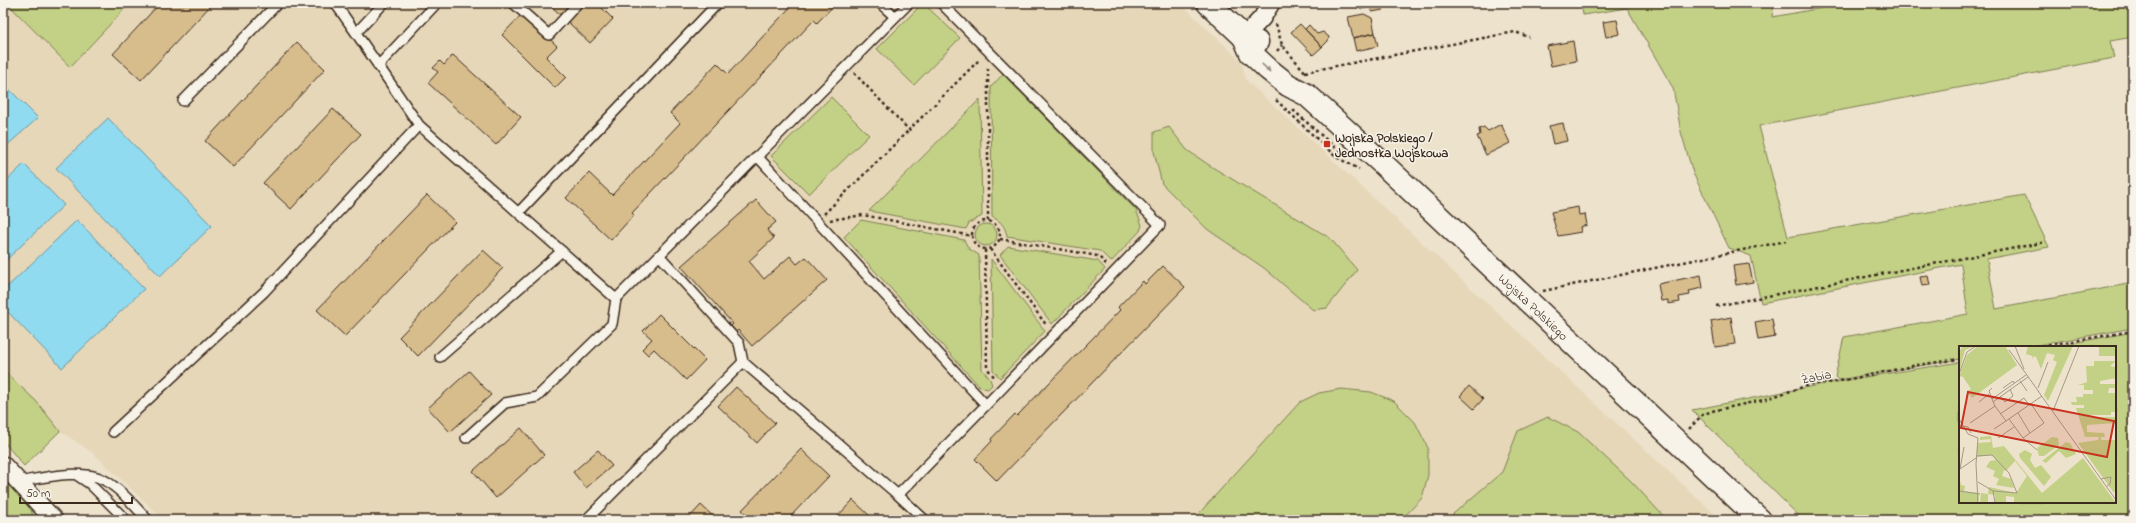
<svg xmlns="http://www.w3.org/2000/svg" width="2136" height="523" font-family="'Indie Flower',sans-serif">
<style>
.built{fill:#e6d7b9}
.green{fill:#c2d186;stroke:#7e7e52}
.water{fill:#90dbf0;stroke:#6e949c}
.building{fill:#d7bc8c;stroke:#3b2a1e}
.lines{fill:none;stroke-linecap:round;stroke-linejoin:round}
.lane-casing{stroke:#3b2a1e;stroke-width:12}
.street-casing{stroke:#3b2a1e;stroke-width:20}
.secondary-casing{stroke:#3b2a1e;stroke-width:25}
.path{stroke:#3b2a1e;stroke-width:2.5;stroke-dasharray:3 3;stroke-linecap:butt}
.lane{stroke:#f7f3e8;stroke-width:9}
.street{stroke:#f7f3e8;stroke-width:17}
.secondary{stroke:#f7f3e8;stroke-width:22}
.oneway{fill:#998e83}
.poi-dot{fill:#c8321e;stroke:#f7f3e8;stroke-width:1.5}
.labels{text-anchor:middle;stroke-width:3;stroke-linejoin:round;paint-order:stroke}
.poi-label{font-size:13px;font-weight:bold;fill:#3b2a1e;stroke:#f7f3e8;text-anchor:start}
.street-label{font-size:13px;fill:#3b2a1e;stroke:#f7f3e8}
.inset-road{fill:none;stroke:#a69886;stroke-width:1}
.view{fill:#c8321e;fill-opacity:0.15;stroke:#c8321e;stroke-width:2}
.inset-edge{fill:none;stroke:#3b2a1e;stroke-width:2}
</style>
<rect width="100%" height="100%" fill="#ede2cc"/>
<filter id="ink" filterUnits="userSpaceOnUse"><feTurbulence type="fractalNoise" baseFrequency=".025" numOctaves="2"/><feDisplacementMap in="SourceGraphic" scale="8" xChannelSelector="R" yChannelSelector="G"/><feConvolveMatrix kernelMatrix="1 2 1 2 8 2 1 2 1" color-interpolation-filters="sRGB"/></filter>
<g filter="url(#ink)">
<!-- built -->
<path class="built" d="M3 3H7L70 67 130 3H1180L1241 61 1246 80 1721 520H164L93 453 60 431 36 401 3 370Z"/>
<!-- green -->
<path class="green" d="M7 3H130L70 67Z
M923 3 960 38 914 85 877 49Z
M1581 3H1774L1772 17 1850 3H2133V37L2110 41 2114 58 1759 126 1788 237 2024 195 2049 247 1987 259 1996 309 2133 283V328L2026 347H1960V359L1838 380 1835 377 1844 337 1968 314 1961 264 1761 303 1751 256 1729 248 1693 173 1681 132 1673 88 1627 8 1583 15Z
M1003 74 1136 210 1142 225 1140 231 1111 262 1100 251 1007 236C1005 226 1001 221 992 217L991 87Z
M831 97 869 135 809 194 771 156Z
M980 99 982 216 969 223 966 229 869 211Z
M1169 127 1187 150 1212 167 1330 238 1357 270 1327 308 1313 310 1264 268 1207 229 1162 184 1154 152V132Z
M861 220 964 240 969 249 979 255 982 369 990 379 992 385 988 389 980 387 844 237Z
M975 235a11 11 0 1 1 22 0a11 11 0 1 1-22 0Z
M1008 246 1098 261 1105 269 1052 324 1000 255Z
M991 259 1045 331 1000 378 993 370Z
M2133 332V520H1803L1692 410 1839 381 1960 362V502H2115V347H2049Z
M3 370 36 401 60 431 24 466 3 441Z
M1341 389 1371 392 1394 401 1415 422 1428 448V475L1422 498 1401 520H1193L1300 402 1319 393Z
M1548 417 1578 432 1632 482 1667 520H1446L1502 472 1518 431Z
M3 473 30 506 34 520H3Z"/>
<!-- water -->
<path class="water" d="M3 83 38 118 3 149Z
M108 118 212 226 160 276 56 168Z
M24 164 64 205 3 263V184Z
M77 220 144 289 62 368 3 307V291Z"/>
<!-- building -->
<path class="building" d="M160 3H213L141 80 113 54Z
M548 3H597L613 19 590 43Z
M794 3H836L817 23 814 20 747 91 632 213 634 215 611 240 566 198 589 173 612 195 680 123 670 113 717 63 728 74Z
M1359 3H1382V5L1360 9Z
M1382 5 1383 10 1372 12 1371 7Z
M523 13 557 46 546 57 566 77 555 88 502 35Z
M1364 14 1372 18 1375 33 1353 38 1348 17Z
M1617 20 1620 34 1606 37 1603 22Z
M1300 24 1322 47 1313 55 1291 32Z
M1309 25 1317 34 1323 32 1329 37 1328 41 1322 47 1305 29Z
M1375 33 1378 46 1356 51 1353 38Z
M1573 41 1576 61 1551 66 1547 46Z
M297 42 325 69 233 167 205 141Z
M453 55 521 117 496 145 428 83 438 72 433 68 440 61 444 65Z
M333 109 361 134 291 209 263 183Z
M1563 123 1567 141 1553 144 1549 126Z
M1501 124 1510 143 1486 155 1477 136 1480 135 1479 129 1484 127 1488 131Z
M427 195 455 222 345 336 317 310Z
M756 200 776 222 767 230 774 238 749 261 764 279 790 256 797 264 806 257 827 280 752 346 738 330 736 332 731 326 733 324 681 266Z
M1578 207 1579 215 1585 214 1587 225 1580 227 1581 232 1558 236 1551 212Z
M483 250 503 268 418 356 399 337Z
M1749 264 1753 282 1736 285 1733 266Z
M1163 266 1185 287 997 481 975 459 992 441 991 439 1015 414 1017 416 1120 310 1118 307 1143 281 1145 284Z
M1701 275 1703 288 1689 291 1690 295 1679 297 1680 302 1668 304V300L1661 301 1658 284Z
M1928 276 1930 285 1922 286 1920 277Z
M659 314 705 360 686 380 654 349 648 355 642 349 652 339 643 331Z
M1731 317 1735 344 1715 347 1711 321Z
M1772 319 1775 337 1758 340 1755 322Z
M469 371 491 395 450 432 428 408Z
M1469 386 1483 399 1474 409 1460 396Z
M736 387 775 423 757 443 718 406Z
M521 428 544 455 496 498 473 471Z
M801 449 829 476 787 520H752L742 510Z
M598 450 612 466 586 488 573 472Z
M853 500 870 516 866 520H834Z
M701 505 717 520H687Z"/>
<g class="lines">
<!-- lane casing -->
<g class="lane-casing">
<path id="lane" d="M335 3 356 33
M384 3 356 33 419 125 616 299 909 3
M513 3 549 35 578 3
M880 3 895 17
M941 3 1160 225 986 405
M378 66 437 3
M183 101 278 3
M518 213 718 3
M659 255 739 343 743 362 898 495 986 405 757 156
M440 357 562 251
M113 432 264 292 419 125
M466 438 505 403 537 397 612 324 616 299
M78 476 90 484 126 520
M18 482C42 478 82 468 104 480 121 489 135 507 148 520
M898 495 925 520
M586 520 743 362"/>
</g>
<!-- street casing -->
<g class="street-casing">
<path id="street" d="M1244 37 1262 18 1271 3
M3 465 54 520"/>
</g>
<!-- secondary casing -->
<g class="secondary-casing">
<g id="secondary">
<path d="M1208 3 1244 37 1257 42"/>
<path id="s1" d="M1244 37 1251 53 1268 69 1288 85 1307 95 1383 164 1760 520"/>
</g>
</g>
<!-- path -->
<path class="path" d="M1185 3 1190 7
M1240 3 1251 8
M1276 24 1282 45 1306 73
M1277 51 1282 45
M1305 72 1515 32 1529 37
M854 73 909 130 980 59
M1276 100 1336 157 1359 169
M1293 110 1340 152 1341 159
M824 214 909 130
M830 220 863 215 972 236
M972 235a14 14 0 1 1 28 0a14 14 0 1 1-28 0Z
M988 221V67
M1000 239 1098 256 1107 265
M990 249 1047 326
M985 250 987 368 995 378
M1543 291 1786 241
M1716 306 2046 242
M2036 347 2133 331
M1689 429 1702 415 1712 411 1763 400 1812 384 1836 382 1917 365 1960 359"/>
<!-- lane -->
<use href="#lane" class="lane"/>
<!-- street -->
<use href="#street" class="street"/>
<!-- secondary -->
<use href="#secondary" class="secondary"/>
</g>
<!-- one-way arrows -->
<defs><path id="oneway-solid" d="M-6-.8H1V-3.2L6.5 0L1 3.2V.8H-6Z"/></defs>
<use class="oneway" href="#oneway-solid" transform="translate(1266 68) rotate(44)"/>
</g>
<!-- markers -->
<rect class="poi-dot" x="1323" y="140" width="8" height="8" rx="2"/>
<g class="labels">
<!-- poi labels -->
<g class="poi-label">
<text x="1335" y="142">Wojska Polskiego /<tspan x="1335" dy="15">Jednostka Wojskowa</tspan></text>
</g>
<!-- street labels -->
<g class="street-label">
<text dy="5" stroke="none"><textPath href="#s1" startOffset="398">Wojska Polskiego</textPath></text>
<text transform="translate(1816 376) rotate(-11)" y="5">Żabia</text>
</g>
</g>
<!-- overview -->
<g transform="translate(1959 346)">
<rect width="157" height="157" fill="#ede2cc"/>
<path d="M0 0H16L6 4 0 27V8L2 2 6 3ZM19 0H46L58 19 13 52 8 45 12 43 4 31 0 30 8 9ZM69 0H114L89 55 85 49 98 16 94 14 96 9 88 7 82 23 77 11 75 10 74 13 73 10 67 8ZM157 0V10H140V1ZM135 15H157L151 20 157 21V32L141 35V38H157V42H150L149 47H157V66H152V69H131L130 71H157V77L128 79V86L145 87 146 91H142V94H157V140L155 147 119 97 139 94 140 91H126L117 62H125V59H113L112 56H118L117 51H124V48H134V44H125V39H119L128 36 127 20H135ZM32 90 34 102 45 100 83 147 124 112 157 157H55V151L47 150V157H36V149L29 148V157H21L22 147 29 148 30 141 57 147 68 130 56 115 47 125 45 124 43 130 52 133 55 142 37 139 40 133 34 130 36 125 27 121 31 115 37 114 33 109 18 111V97L32 96 31 93 21 94V91ZM93 91 99 92 100 99 85 110H80L78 102ZM107 96 111 97 117 108 107 112 100 105 87 117 83 115ZM66 104 73 108 71 114 76 122 82 119 92 131 85 140 61 112 60 108ZM0 130 2 139 6 140 5 145 20 147 19 157H0Z" fill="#c2d186"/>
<path class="inset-road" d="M56 0 65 23M50 4 80 46M0 28 8 6 17 0M67 29 33 53 36 60 47 75 83 50M61 35 68 45M44 42 54 35 55 37M79 42 89 16M79 45 157 154M41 50 46 56 54 50 51 43M33 53 30 45 33 42M20 56 30 48M34 56 69 31M94 65 120 0M41 68 65 52 70 59M0 73 9 88 19 92 17 118 19 157M50 73 64 92 71 87 59 67M11 77 36 60M3 80 9 81 12 87M35 83 47 75M71 87 85 77 72 58M39 92 55 81M64 92 78 104M5 101 1 123 17 112M17 110 33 109 50 127 58 147 34 145M142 133 152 131 151 138 148 140M19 136 34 145 36 157M0 145 21 148"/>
<path class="view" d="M9 46 155 75 148 111 2 82Z"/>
<rect width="157" height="157" class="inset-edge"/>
</g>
<!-- margin -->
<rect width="2136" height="523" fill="none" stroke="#f7f3e8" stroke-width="16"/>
<rect x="8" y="8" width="2120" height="507" fill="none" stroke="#3b2a1e" stroke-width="1.5" filter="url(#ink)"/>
<!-- scale -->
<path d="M20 497v6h112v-6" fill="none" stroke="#3b2a1e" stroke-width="2"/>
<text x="26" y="497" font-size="12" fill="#3b2a1e" stroke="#f7f3e8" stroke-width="3" paint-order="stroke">50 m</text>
</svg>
